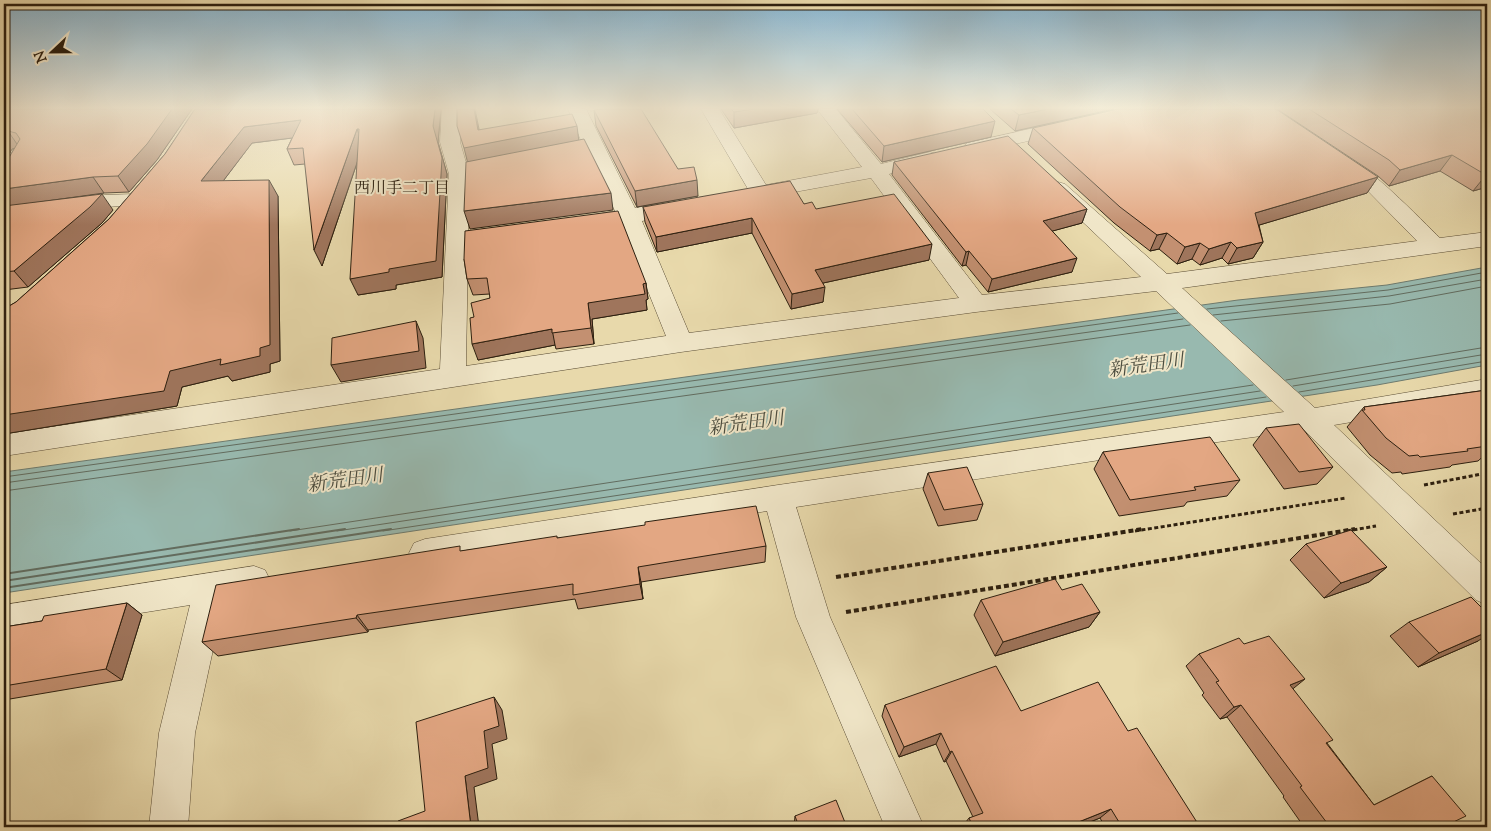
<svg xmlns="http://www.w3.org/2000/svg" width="1491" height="831" font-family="'Sorts Mill Goudy','Noto Serif JP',serif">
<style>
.water{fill:#98b9af;stroke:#6d7b6f}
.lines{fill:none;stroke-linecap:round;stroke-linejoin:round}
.shore-far1{stroke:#626c5f;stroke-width:1}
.shore{stroke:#626c5f;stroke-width:2}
.minor-casing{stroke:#5b4e36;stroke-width:1}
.path-far1{stroke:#2c1f0f;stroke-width:3;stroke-dasharray:4 2.5;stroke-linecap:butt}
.path{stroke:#2c1f0f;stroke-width:4;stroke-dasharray:5 3;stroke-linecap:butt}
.minor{fill:#f0e6c8;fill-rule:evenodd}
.wall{fill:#c39071;stroke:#2c1f0f}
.shaded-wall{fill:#9f755c;stroke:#2c1f0f}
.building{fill:#e3a783;stroke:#2c1f0f}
.labels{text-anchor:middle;stroke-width:4;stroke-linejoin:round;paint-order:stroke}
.far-neighbourhood-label{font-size:16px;fill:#2c1f0f;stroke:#f0e6c8}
.water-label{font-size:19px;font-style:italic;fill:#4c4d3f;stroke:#f0e6c8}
</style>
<rect width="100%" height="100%" fill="#e8d9ab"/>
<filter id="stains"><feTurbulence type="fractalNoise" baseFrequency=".004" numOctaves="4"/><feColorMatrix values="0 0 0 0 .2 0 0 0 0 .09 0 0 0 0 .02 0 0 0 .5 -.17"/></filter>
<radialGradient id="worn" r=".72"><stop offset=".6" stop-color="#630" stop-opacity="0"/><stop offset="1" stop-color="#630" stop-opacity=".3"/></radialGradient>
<!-- water -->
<path class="water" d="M1487 267V365L1377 385 4 593V472L1238 300 1387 285Z"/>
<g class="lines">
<!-- shore-far1 -->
<path class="shore-far1" d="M1207 309 1388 290 1487 272
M1213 315 1389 296 1487 279
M1221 321 1390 304 1487 286
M1286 380 1487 347
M1293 386 1487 354
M1299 392 1487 361
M4 477 1178 313
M4 483 1183 319
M4 491 1190 325
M290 531 1253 385
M337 531 1260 391
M383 531 1266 397"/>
<!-- shore -->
<path class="shore" d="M4 574 299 529
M4 581 345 529
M4 588 391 529"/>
<!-- minor casing -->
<g class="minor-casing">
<path id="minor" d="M442 109H460V142L467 166 501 160 508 162 511 166 508 170 469 178 468 231 502 227 510 229 513 234 510 239 468 245 466 366 666 336 621 224 584 230 576 228 573 223 576 218 615 211 588 154 553 161 546 159 543 155 546 151 582 143 568 109H586L635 208 680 201 688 203 691 208 688 213 642 221 689 333 959 298 871 178 756 199 748 198 745 193 748 189 701 109H719L766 185 862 167 817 109H836L881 164 930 152 937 154 940 158 937 162 889 174 982 295 1141 277 1051 192 1047 188 1051 184 1058 182 1065 184 1167 274 1417 241 1363 186 1334 167 1331 163 1334 159C1335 158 1340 157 1341 157 1362 157 1423 222 1440 238L1487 232V246L1182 288 1315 408 1487 379V399L1334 425 1487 569V605L1476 600 1304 430 1203 444 796 507 830 617 924 827H885L796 617 767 511 425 567 414 563 409 553 414 543 425 539 778 485 1284 412 1156 291 976 312 681 352 4 456V434L440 369 449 174 440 142Z
M1066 121 1073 123 1076 127 1073 131 974 153 967 151 964 147 967 143Z
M136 194 144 195 147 200 144 205 104 207 4 222V208L104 195Z
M254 566 265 570 270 580 265 590 254 594 224 599 195 733 188 827H149L159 733 190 605 4 635V605Z"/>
</g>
<!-- path-far1 -->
<path class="path-far1" d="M1424 485 1487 473
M1453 514 1487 508
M1135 531 1346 498
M1347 531 1376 526"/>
<!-- path -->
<path class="path" d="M836 577 1143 529
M846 612 1355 529"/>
<!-- minor -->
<use href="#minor" class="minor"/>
</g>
<!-- wall -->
<path class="wall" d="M4 109H192L157 160 129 192 104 193 80 196 113 210 102 223 28 287 4 290V166L14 149H12L4 163Z
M195 109H441L438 142 447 174 442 277 396 285V289L358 295 357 163 322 266 305 164 294 165 287 149 292 138 252 143 223 181 278 196 280 361 270 364V372L232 381 228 376 182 387 177 406 4 434V309L16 302 109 219 165 154Z
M721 109H818L817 113 734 128Z
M837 109H983L991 137 882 162Z
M990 109H1114L1015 131Z
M1277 109H1487V187L1473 191 1440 171 1389 186 1378 176Z
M594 110 678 169 698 196 637 207 596 126Z
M1033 128 1378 177 1367 193 1259 225 1263 242 1253 258 1228 264 1222 258 1200 265 1192 259 1177 264 1159 249 1150 251 1114 223 1028 144Z
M894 162 1087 209 1082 223 1052 231 1072 272 988 292 966 265 962 266 892 175Z
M804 204 929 260 823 283V302L791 309 752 233 657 252 645 222 643 207Z
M464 259 646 283 648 299 646 300 647 310 592 319 594 344 556 349 555 345 478 360 474 317 490 298V294L473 295 467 279Z
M1487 390V453L1478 461 1452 465 1450 467 1402 474 1401 472 1392 473 1370 455 1347 427 1364 407Z
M1266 428 1333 467 1317 484 1284 489 1253 445Z
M1103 452 1240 480 1227 496 1187 502 1184 506 1119 516 1094 469Z
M928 473 983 504 977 520 938 526 923 489Z
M557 538 766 546 765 562 641 582 643 599 578 609 575 599 368 630V632L218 656 202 642 462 551Z
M1306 544 1387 567 1369 582 1324 598 1290 560Z
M981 600 1100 612 1089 627 995 656 974 615Z
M127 603 142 615 122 680 4 700V627L42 621Z
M1409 622 1478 641 1418 667 1390 636Z
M1244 644 1293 689 1327 743 1374 805 1432 776 1443 827H1304L1283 797 1284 796 1227 717 1220 719 1202 695 1204 693 1186 666 1199 654Z
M885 705 1021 711 1128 731 1200 827H1105L1100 818 1077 827H962L969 818 973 817 946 761 944 762 936 744 899 757 882 716Z
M795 816 846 825 858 827H794Z"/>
<!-- shaded-wall -->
<path class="shaded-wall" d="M172 109H192L157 160 129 192 118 176Z
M435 109H441L438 142 447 174 442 277 396 285V289L358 295 350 279 389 269 433 126Z
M474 109H475L482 144 577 126 579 142 468 164 464 148 478 130Z
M753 109H818L817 113 734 128V112Z
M1048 109H1114L1015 131 1019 115Z
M301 120 308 136 252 143 211 197 201 181 244 127Z
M995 121 991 137 882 162 884 146Z
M357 129 363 145 322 266 314 250Z
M8 131 19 147 12 149 4 163V133Z
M1452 155 1440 171 1389 186 1400 170Z
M1486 175H1487V187L1473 191Z
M93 177 104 193 4 207V189Z
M1378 177 1367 193 1246 229 1255 213Z
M269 180 278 196 280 361 270 364V372L232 381 228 376 182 387 177 406 4 434V415L170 371Z
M697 180 698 196 637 207 635 191Z
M611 193 613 210 470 229 464 211Z
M102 194 113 210 102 223 28 287 14 271Z
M1087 209 1082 223 1038 235 1043 221Z
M752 218V233L657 252 656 237Z
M1167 233 1159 249 1150 251 1157 235Z
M1231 242 1222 258 1200 265 1209 249Z
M1263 242 1253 258 1228 264 1237 248Z
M1200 243 1192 259 1177 264 1185 247Z
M932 244 929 260 814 285 815 270Z
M969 251 966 265 962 266 966 252Z
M1077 258 1072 272 988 292 992 279Z
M646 283 648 299 646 300 647 310 592 319 594 344 591 328 588 303 643 284Z
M825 287 823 302 791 309 792 294Z
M416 321 423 338 426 368 341 382 331 365Z
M552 329 555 345 478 360 472 344Z
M638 567 641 582 643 599 640 584Z
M1387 567 1369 582 1324 598 1341 583Z
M127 603 142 615 122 680 106 669Z
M1100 612 1089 627 995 656 1003 642Z
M357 615 368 630V632L356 618Z
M1487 632V635L1478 641 1418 667 1439 653Z
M1305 679 1289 692 1290 685Z
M494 697 502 710 507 739 492 744 497 779 474 787 479 827H471L465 776 484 731Z
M1241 705 1227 717 1220 719 1234 707Z
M941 733 936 744 899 757 904 747Z
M952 751 946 761 944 762 950 752Z
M1111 809 1100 818 1077 827H1066Z"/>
<!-- building -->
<path class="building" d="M4 109H172L147 144 118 176 93 177 4 189V166L20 139 16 133 8 131 4 133Z
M195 109H435L433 126 442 158 436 261 389 269V272L350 279 359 129H357L314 250 303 148 287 149 301 120 244 127 201 181 269 180 270 345 260 348V356L220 365 221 359 170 371 164 391 4 415V309L16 302 109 219 165 154Z
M457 109H474L478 130 572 114 577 126 464 148 457 126Z
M602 109H641L678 169 694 167 697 180 635 191 594 110Z
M731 109H753L734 112Z
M852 109H983L995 121 884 146Z
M1011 109H1048L1019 115Z
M1118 109H1276L1378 177 1255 213 1263 242 1237 248 1231 242 1209 249 1200 243 1185 247 1167 233 1157 235 1120 207 1033 128Z
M1309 109H1487V175H1486L1452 155 1400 170 1389 160Z
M1008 136 1087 209 1043 221 1077 258 992 279 969 251 966 252 894 162Z
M584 139 611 193 464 211 466 162Z
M790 181 804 204 812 202 816 209 894 194 932 244 815 270 825 287 792 294 752 218 656 237 643 207Z
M102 194 90 207 14 271 4 272V206Z
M618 211 646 283 643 284 645 294 588 303 591 328 552 333V329L472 344 470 318 474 317 471 303 490 298 487 278 467 279 464 259 465 231Z
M416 321 419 351 331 365 332 338Z
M1487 390V446L1467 449 1468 451 1420 457 1418 455 1409 456 1386 438 1362 410H1365L1364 407Z
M1299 424 1333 467 1299 472 1266 428Z
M1210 437 1240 480 1194 487 1196 490 1130 500 1103 452Z
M967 467 983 504 944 510 928 473Z
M756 506 766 546 638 567 640 584 573 595V584L357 615 356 618 202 642 216 585 460 546V551L557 536V538L645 525V522Z
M1351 530 1387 567 1341 583 1306 544Z
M1055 579 1062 590 1082 584 1100 612 1003 642 981 600Z
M1471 597 1487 613V632L1439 653 1409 622Z
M127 603 106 669 4 686V627L42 621 44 616Z
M1269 636 1305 679 1290 685 1333 740 1326 743 1374 805 1432 776 1466 816 1443 827H1436L1433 823 1424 827H1330L1300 787 1302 786 1241 705 1234 707 1216 682 1219 681 1199 654 1239 638 1244 644Z
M996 666 1021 711 1098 682 1128 731 1137 728 1200 827H1122L1111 809 1066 827H973L969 818 983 813 952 751 950 752 941 733 904 747 885 705Z
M494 697 499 726 484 731 488 768 465 776 471 827H398V821L425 811 416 722Z
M836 800 846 825 856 822 858 827H799L795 816Z"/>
<!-- sky -->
<linearGradient id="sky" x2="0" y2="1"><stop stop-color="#88b6d1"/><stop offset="0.48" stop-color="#f5eed9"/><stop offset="1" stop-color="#f5eed9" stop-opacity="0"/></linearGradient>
<rect width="1491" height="225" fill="url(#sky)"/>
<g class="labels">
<!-- far-neighbourhood labels -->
<g class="far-neighbourhood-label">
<text x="402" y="193">西川手二丁目</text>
</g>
<!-- water labels -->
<g class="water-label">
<text transform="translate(1146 364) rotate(-8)" y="7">新荒田川</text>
<text transform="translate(746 422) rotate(-8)" y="7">新荒田川</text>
<text transform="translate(345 479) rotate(-8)" y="7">新荒田川</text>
</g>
</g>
<!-- margin -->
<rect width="1491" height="831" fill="none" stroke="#e8d9ab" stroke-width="20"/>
<rect x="5" y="5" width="1481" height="821" fill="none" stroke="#2c1f0f" stroke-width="2.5"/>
<rect x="10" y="10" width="1471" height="811" fill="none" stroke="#2c1f0f"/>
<!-- north arrow -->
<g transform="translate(52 52) rotate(248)" stroke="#f0e6c8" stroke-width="4" paint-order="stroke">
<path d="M0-4L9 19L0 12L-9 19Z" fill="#2c1f0f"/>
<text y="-8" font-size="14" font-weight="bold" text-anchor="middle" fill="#2c1f0f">N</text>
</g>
<rect width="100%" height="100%" filter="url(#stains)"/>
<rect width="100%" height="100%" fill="url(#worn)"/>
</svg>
